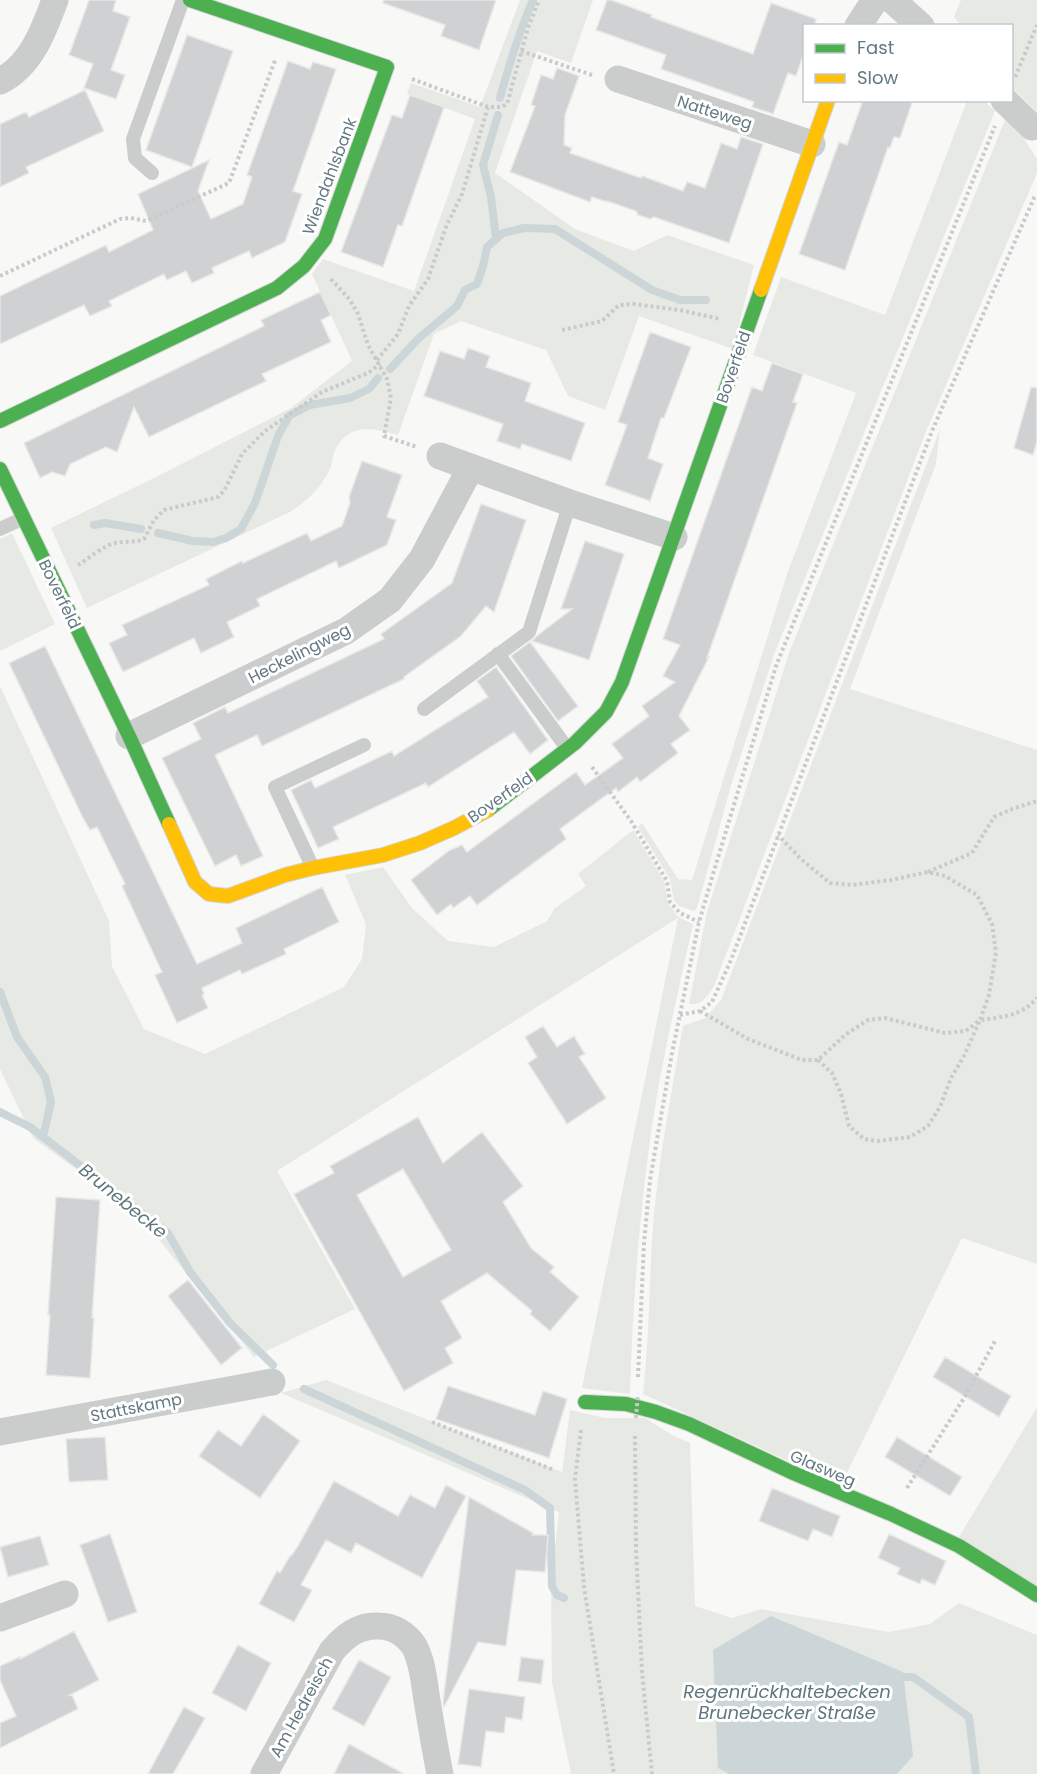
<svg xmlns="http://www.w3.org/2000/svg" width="1037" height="1774" font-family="Poppins,sans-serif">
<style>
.green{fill:#e7eae4}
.water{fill:#ccd6d8}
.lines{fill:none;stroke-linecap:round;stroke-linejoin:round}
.stream{stroke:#ccd6d8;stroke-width:8}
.building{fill:#cfd1d2;stroke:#e8e8e6;stroke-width:1.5;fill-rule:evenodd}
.fast-casing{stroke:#d4d5d5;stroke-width:16}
.slow-casing{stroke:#d4d5d5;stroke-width:16}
.path{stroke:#c9cacb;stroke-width:4;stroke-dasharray:3 3;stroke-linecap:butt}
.lane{stroke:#cbcdcd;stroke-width:14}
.street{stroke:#cbcdcd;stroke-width:27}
.fast{stroke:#4caf50;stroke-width:14}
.slow{stroke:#ffc107;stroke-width:14}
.path-bridge{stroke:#c9cacb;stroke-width:4;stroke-dasharray:3 3;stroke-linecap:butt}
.street-bridge{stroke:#cbcdcd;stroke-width:27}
.labels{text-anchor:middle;stroke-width:6;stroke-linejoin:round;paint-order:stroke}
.street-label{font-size:16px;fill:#637882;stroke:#fff}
.water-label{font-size:18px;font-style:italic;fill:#5e777c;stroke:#fff}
</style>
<rect width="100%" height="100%" fill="#f8f8f7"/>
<!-- green -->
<path class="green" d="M520 0H593L571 63 537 51 495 173 575 229 634 251 667 235 754 265 733 349 639 316 605 410 568 396 546 350 461 321 434 334 398 435C372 427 346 423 334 453 332 459 332 466 329 471 320 489 307 501 290 512L87 608 51 528 156 477 291 408 352 361 312 274 323 259 414 291 475 119 407 94 411 83 480 107Z
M961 0H1037V112L1012 88V26L960 25 954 17Z
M967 101H984L995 111 775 652 732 782 697 908 694 911 679 906 674 900 670 879 638 827 642 823 678 879 692 880 787 574 856 393 753 355 781 277 885 315Z
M1005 120 1023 137 1037 159V173L925 434 714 986C707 996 702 1006 689 1004L707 912 789 653Z
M940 429 936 464 850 689 1037 750V1264L962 1238 841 1485 643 1394C649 1342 649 1291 652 1239 657 1167 671 1096 683 1026L705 1018 721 1000Z
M12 533 55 624 0 651V539Z
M0 686 109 921 112 966 144 1029 205 1054 344 987 362 959 366 924 345 875 383 867 412 908 448 941 494 947 547 921 555 908 586 886 578 874 633 830 664 881 668 903 678 917 693 924C681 979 668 1034 658 1089 641 1189 633 1292 630 1394L582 1388 678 918 277 1171 355 1309 254 1357 138 1214 33 1138 0 1069Z
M326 1380 562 1472 570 1410 605 1418H645L672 1435 690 1443 695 1606 732 1618 761 1609 889 1632 930 1624 959 1603 1037 1635V1774H571L552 1682 551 1583 559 1512 281 1393Z
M1037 1407V1588L959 1537Z"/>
<!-- water -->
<path class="water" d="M771 1616 903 1672 913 1756 897 1774H729L718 1768 713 1650Z"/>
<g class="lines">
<!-- stream -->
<path class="stream" d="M500 98C509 65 519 32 533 0
M496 239 491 197 483 165 498 115
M390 369 419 338 457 306 465 290 477 284 483 266 487 247 503 233 524 228 555 229 652 290 680 300H706
M94 525 105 523 141 529
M158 533 193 541 213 542 226 538 241 529 255 503 278 436 289 416 310 405 350 398 369 389 378 378
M0 992 17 1037 45 1077 51 1102 43 1137
M0 1112 30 1127 168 1233 190 1272 230 1323 273 1365
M304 1389 525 1490 550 1508 552 1586 557 1595 564 1598
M893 1677H913L969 1717 976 1774"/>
</g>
<!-- building -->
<path class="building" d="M89 0H116L113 11 130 17 111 70 125 75 116 99 84 88 93 64 69 55Z
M384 0H496L479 50 441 36 445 25 383 3Z
M607 0H611L652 15 651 17 753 54 771 3 816 19 814 26H804V53L796 76 788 73 773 114 752 107 754 102 661 69 666 55 596 30Z
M187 35 233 51 192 167 146 150Z
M288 61 310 69 313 62 336 69 293 191 302 194 285 242 252 258 249 251 212 268 214 273 192 283 186 271 167 280 164 274 109 301 112 306 90 316 84 305 0 344V296L106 245 109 252 153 230 138 194 209 160 198 191 211 219 243 204 252 177 247 175Z
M557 68 579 76 565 115 564 145 572 148 570 153 641 178 642 176 683 191 687 182 705 188 721 143 737 149 741 137 763 144 729 243 654 217 650 219 638 215 636 211 607 201V202L592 197 590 202 510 172 535 106 531 105 541 75 553 79Z
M85 90 104 131 26 167 29 173 0 187V124L26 112 29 117Z
M410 95 444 107 402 226 398 225 383 267 341 252 392 115 402 118Z
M863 100H913L900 138 894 137 890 148 888 147 845 270 799 254 839 142 847 145Z
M320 292 331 315 321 320 331 342 262 374 266 381 149 437 134 407 117 452 106 447 70 464 65 476 52 472 40 478 24 443 264 326 261 320Z
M650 332 691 347 664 418H661L648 458 663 464 650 501 605 485 627 425 618 422Z
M468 348 490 356 486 367 531 383 525 401 585 423 571 461 522 444 520 449 497 441 503 424 424 396 440 351 464 359Z
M772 363 803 374 793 402 797 403 707 658 709 657 679 716 690 730 671 744 678 753 640 782 637 777 618 792 616 788 560 829 566 839 477 905 470 896 453 908 451 904 437 915 411 880 450 850 462 845 467 852 576 772 585 785 623 758 612 744 649 716 642 706 675 682 663 676 680 645 663 639 752 387 762 391Z
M1031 387 1037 388V441L1033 455 1014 448Z
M362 461 402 475 387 517 396 520 387 545 339 568 336 561 257 599 260 606 227 622 234 637 201 653 194 638 123 672 109 643 127 635 122 625 209 585 206 579 242 561 243 563 307 533 311 541 342 526 350 503 349 497Z
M481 504 526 520 494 612 486 606 461 636 404 677V679L262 746 257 735 215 755 263 856 241 866 236 855 215 866 162 758 201 739 193 723 225 707 228 713 384 639 381 634 452 583Z
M585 541 624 554 589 660 532 641 538 635 572 609H561Z
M530 642 578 706 558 721 511 656Z
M45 646 197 964 242 943 236 928 322 887 339 922 284 949 286 954 242 974 240 970 202 988 204 994 202 995 208 1008 177 1023 155 975 162 972 122 886 125 884 97 827 90 830 83 818 9 663Z
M496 667 548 740 530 754 514 732 428 787 426 783 333 827 339 839 318 848 291 790 311 780 315 788 392 751 394 756 488 697 477 681Z
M543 1026 557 1047 574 1036 585 1054 579 1057 606 1098 567 1124 528 1063 537 1057 525 1037Z
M418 1117 443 1163 482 1132 523 1186 503 1202 531 1248 554 1267 550 1272 579 1297 550 1331 530 1314 532 1311 487 1273 441 1301 462 1338 445 1348 453 1363 404 1391 294 1194 334 1173 330 1166ZM403 1169 451 1250 403 1277 357 1195Z
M56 1197 100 1200 92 1318H94L90 1378 46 1375 50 1315H48Z
M188 1280 242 1348 221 1365 168 1296Z
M945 1357 1011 1396 999 1417 933 1377Z
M448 1386 535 1415 543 1391 567 1399 549 1458 436 1419Z
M263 1414 300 1441 260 1498 199 1456 218 1430 241 1446Z
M105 1437 108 1480 69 1482 66 1439Z
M897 1437 962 1477 950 1496 885 1457Z
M334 1481 398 1516 410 1495 435 1508 446 1485 466 1496 422 1578 356 1543 351 1553 326 1540 301 1585 312 1590 294 1622 259 1604 277 1571 280 1573 290 1556H291L298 1546Z
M772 1488 840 1516 832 1537 813 1529 808 1541 759 1521Z
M469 1497 533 1533 532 1535H548L545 1572 516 1570 506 1646 478 1642 444 1707 443 1702Z
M110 1534 137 1612 108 1622 80 1545Z
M889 1534 946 1561 935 1585 922 1579 920 1584 897 1574 900 1568 878 1558Z
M40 1536 49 1565 8 1577 0 1547Z
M74 1631 99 1680 68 1696 72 1695 78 1709 0 1748V1723L16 1716 0 1680V1666L20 1657V1659Z
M238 1645 271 1663 246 1711 212 1693Z
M521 1657 544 1660 541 1684 518 1681Z
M359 1660 391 1677 364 1726 332 1709Z
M469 1689 525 1697 522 1720 506 1717 504 1733 486 1731 481 1767 458 1764Z
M184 1707 205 1718 173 1774H148Z
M349 1744 404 1774H334Z"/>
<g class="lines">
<!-- fast casing -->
<g class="fast-casing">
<path id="fast" d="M0 421 277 288 304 266 325 239 387 67 190 0
M0 469 129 736 169 824
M488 810 575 743 606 712 622 682 761 290
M585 1402 626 1404 656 1412 689 1424 791 1472 891 1514 959 1546 1037 1595"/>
</g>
<!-- slow casing -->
<g class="slow-casing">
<path id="slow" d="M761 290 828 100
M169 824 195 882 209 894 228 896 285 875 313 868 383 855 420 843 454 828 488 810"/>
</g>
<!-- path -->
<path class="path" d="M521 51 592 75
M1015 77 1037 25
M412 79 488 107H501L507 104 528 28 539 0
M0 276 120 219 131 218 146 221 229 183 276 58
M331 279 350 300 358 314 368 345 387 379 391 398 384 436 417 447
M562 330 602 321 619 305 633 304 680 310 720 319
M377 360 398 334 409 306 428 279 446 227 462 194 488 107
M78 565C88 559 104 545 115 543 125 541 134 543 144 539L154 520 164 510 218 497 224 491 242 454 265 431 322 392 368 373 380 364
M592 767 631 821 667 881 670 902 680 913 699 922
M928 872 972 853 994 817 1012 809 1037 801
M700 1011 748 1039 802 1060H818L845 1035 868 1020 885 1018 945 1033 966 1031 980 1020 989 995 996 952 992 924 977 895 945 876 928 872 891 880 852 885 830 883 802 860 778 835
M680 1015 700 1011 712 1002 731 960 932 431 1034 198 1037 195
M818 1060 832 1073 841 1094 849 1126 864 1139 878 1141 910 1137 928 1126 940 1107 951 1078 964 1056 980 1020C1002 1017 1022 1016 1037 998
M638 1377 644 1243 650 1180 672 1053 699 922 713 874 776 666 995 126
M432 1422 554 1470
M581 1430 575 1479 584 1587 614 1774
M635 1436 636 1548 642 1672 652 1774
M907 1488 964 1398 995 1341"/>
<!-- lane -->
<path class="lane" d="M152 173 135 158 133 139 183 0
M0 529 24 518
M498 654 567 748
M424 709 529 632 570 503
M313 868 275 787 364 745"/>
<!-- street -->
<path class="street" d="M892 0 921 26
M858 26 875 0
M618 79 812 144
M0 81C31 66 44 30 55 0
M440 456 570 503 674 537
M129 736 346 631 390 600 422 559 471 467
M0 1432 272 1382
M0 1618 65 1594
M264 1774 332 1651C345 1636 358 1625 379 1626 393 1626 406 1634 414 1646 423 1662 424 1683 427 1700 431 1725 435 1749 440 1774"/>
<!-- fast -->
<use href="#fast" class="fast"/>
<!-- slow -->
<use href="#slow" class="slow"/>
<!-- path-bridge -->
<path class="path-bridge" d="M636 1418 638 1394"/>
<!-- street-bridge -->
<path class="street-bridge" d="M1004 100 1032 127"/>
</g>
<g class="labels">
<!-- street labels -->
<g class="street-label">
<text transform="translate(715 112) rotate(18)" y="6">Natteweg</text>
<text transform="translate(329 176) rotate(-69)" y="6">Wiendahlsbank</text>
<text transform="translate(733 367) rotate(-71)" y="6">Boverfeld</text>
<text transform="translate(60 594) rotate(64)" y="6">Boverfeld</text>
<text transform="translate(299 653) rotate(-27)" y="6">Heckelingweg</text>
<text transform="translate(500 797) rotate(-35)" y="6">Boverfeld</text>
<text transform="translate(136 1407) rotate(-11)" y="6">Stattskamp</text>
<text transform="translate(823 1468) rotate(23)" y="6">Glasweg</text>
<text transform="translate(301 1707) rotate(-61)" y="6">Am Hedreisch</text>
</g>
<!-- water labels -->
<g class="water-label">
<text transform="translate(123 1201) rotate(39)" y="6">Brunebecke</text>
<text x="787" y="1698">Regenrückhaltebecken<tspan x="787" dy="21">Brunebecker Straße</tspan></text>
</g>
</g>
<!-- legend -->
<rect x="803" y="24" width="210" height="78" fill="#ffffff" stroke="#c1c9cd" stroke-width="1.5"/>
<rect x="815" y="44" width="30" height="9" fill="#4caf50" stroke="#c1c9cd" stroke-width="1.5"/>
<text x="857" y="54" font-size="18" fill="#637882">Fast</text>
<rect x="815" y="74" width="30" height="9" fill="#ffc107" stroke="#c1c9cd" stroke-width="1.5"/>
<text x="857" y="84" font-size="18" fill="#637882">Slow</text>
</svg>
